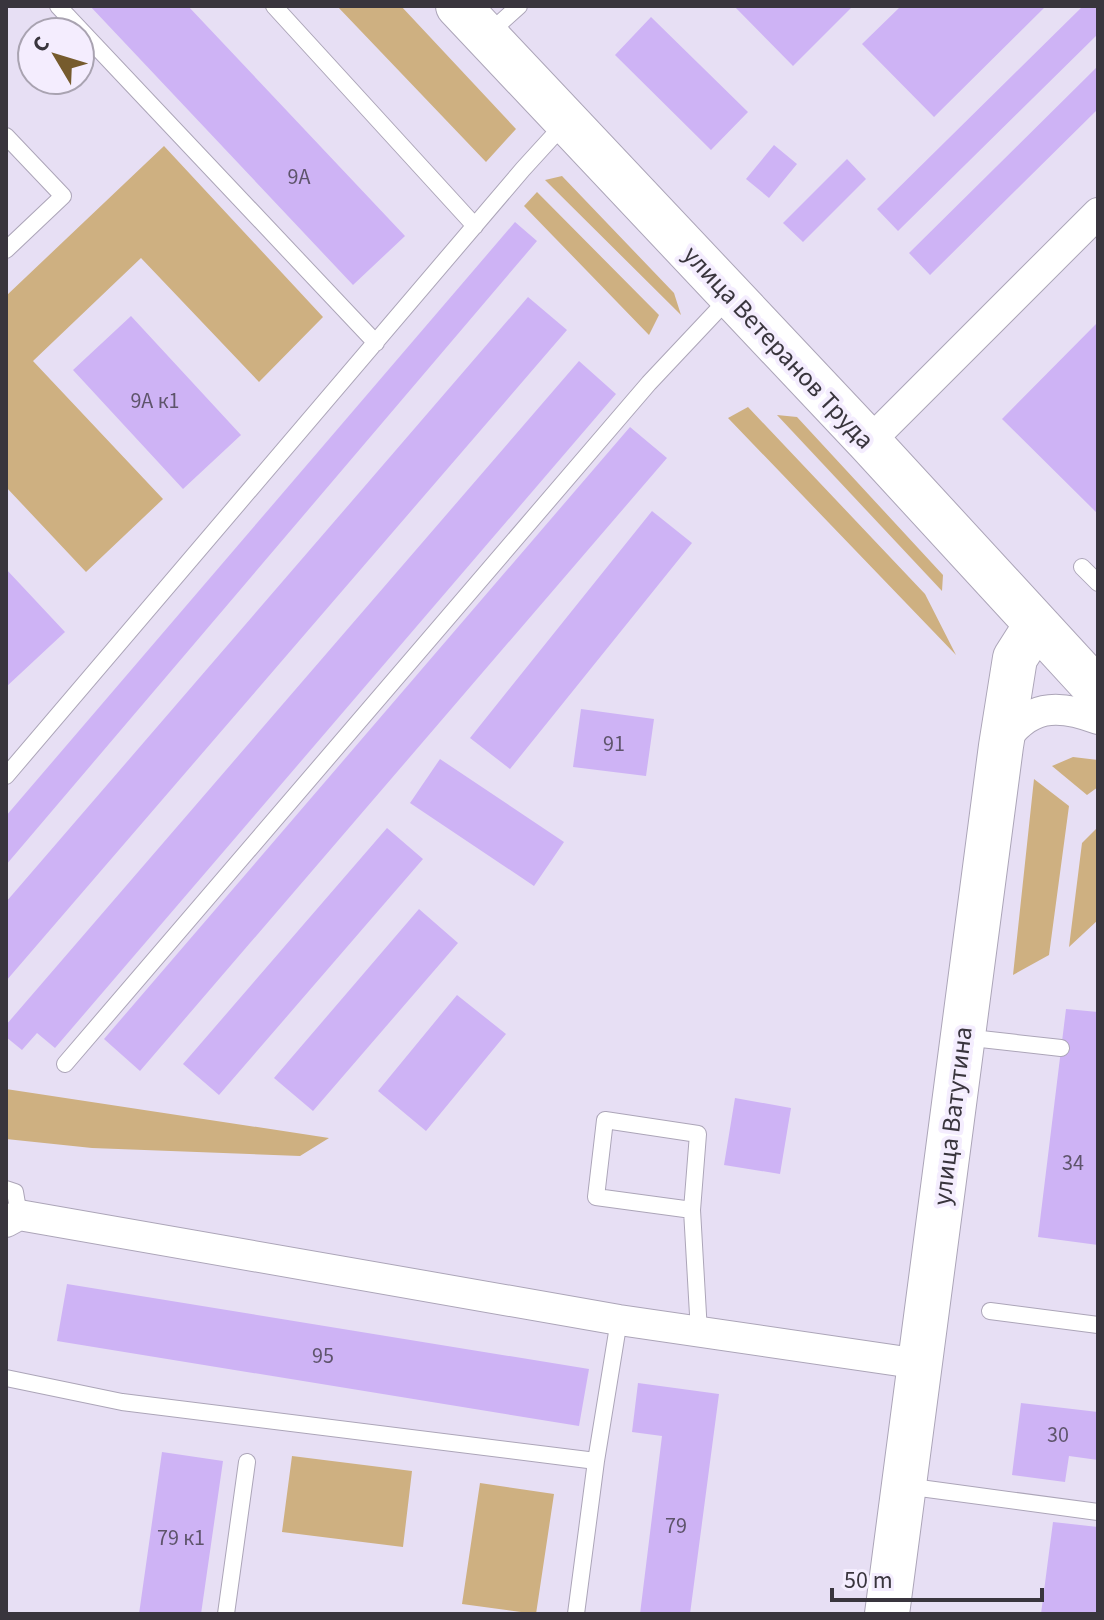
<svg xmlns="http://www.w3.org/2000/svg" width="1104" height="1620" font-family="'Source Sans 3',sans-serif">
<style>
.green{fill:#ceb081}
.building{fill:#ceb3f5}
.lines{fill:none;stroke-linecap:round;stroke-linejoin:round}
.service-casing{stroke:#aca5b8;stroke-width:18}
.minor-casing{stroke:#aca5b8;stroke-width:32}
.secondary-casing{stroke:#aca5b8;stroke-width:46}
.service{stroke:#fff;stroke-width:16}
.minor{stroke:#fff;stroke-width:30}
.secondary{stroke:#fff;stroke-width:44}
.labels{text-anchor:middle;stroke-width:8;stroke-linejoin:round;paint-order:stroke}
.number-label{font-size:22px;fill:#5e546b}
.street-label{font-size:26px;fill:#39353d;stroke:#f4edfe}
</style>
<rect width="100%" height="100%" fill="#e7dff4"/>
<!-- green -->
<path class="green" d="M337 6H401L516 129 486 162Z
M164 146 323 317 259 382 141 258 33 361 163 499 86 572 6 487V296Z
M562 176 674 293 681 315 545 180Z
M537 192 659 315 649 335 524 206Z
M748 407 925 594 956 655 728 418Z
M777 415 797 417 943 575 942 591Z
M1073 757 1098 760V787L1087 795 1052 766Z
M1034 779 1069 806 1049 955 1013 975Z
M1098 827V920L1069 947 1082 843Z
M6 1089 329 1138 300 1156 92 1148 6 1139Z
M292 1456 412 1471 403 1547 282 1532Z
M480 1483 554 1494 536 1614 462 1604Z"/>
<!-- building -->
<path class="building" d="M90 6H188L405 236 353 285Z
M734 6H853L793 66Z
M901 6H1046L934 117 862 44Z
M1083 6H1098V34L898 231 877 209Z
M651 17 748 112 711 150 615 55Z
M1098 66V109L930 275 909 253Z
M774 145 797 164 769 198 746 179Z
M847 159 866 179 803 242 783 223Z
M515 222 537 241 6 865V816Z
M528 297 567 330 6 981V902Z
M131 316 241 435 183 489 73 370Z
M1098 322V424L1096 426 1098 428V514L1002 419Z
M579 361 616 394 55 1048 37 1033 22 1050 6 1037V1025Z
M630 427 667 458 140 1071 104 1039Z
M652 511 692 543 510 769 470 738Z
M6 569 65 632 6 687Z
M581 709 654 719 646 776 573 767Z
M440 759 564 842 534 886 410 803Z
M387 828 423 859 219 1095 183 1064Z
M419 909 458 943 313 1111 274 1078Z
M457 995 506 1034 426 1131 378 1091Z
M1066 1009 1098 1012V1245L1038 1237Z
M735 1098 791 1108 780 1174 724 1165Z
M67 1284 589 1369 579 1426 57 1341Z
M638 1383 719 1394 690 1614H640L662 1436 632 1432Z
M1021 1403 1098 1412V1460L1069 1456 1065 1482 1012 1475Z
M162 1452 223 1461 201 1614H139Z
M1053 1522 1098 1527V1614H1041Z"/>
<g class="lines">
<!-- service casing -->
<g class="service-casing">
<path id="service" d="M58 6 376 343
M274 6 475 226
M487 35 519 6
M6 136 63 196 6 250
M1082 567 1098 583
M6 776 523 169 565 123
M963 1037 1061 1048
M65 1064 649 383 729 298
M6 1189 15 1192 19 1215
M692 1210 596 1197 605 1120 698 1134 692 1210 699 1332
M990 1311 1098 1325
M6 1378 122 1402 596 1461 619 1320
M905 1486 1098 1512
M226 1614 247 1462
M576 1614 596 1461"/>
</g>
<!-- minor casing -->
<g class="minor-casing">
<path id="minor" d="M869 442 1098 213
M1002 744C1028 705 1056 703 1098 719
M6 1222 19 1215 619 1320 920 1364"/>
</g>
<!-- secondary casing -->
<g class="secondary-casing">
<path id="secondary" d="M458 6 869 442 1098 691
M887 1614 1001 746 1015 658 1036 625"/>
</g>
<!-- service -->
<use href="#service" class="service"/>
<!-- minor -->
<use href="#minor" class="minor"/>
<!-- secondary -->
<use href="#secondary" class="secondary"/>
</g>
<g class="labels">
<!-- number labels -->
<g class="number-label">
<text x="299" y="184">9А</text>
<text x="155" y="408">9А к1</text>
<text x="614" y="751">91</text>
<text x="1073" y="1170">34</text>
<text x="323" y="1363">95</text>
<text x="1058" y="1442">30</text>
<text x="676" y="1533">79</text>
<text x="181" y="1545">79 к1</text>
</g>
<!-- street labels -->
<g class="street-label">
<text transform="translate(779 347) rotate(47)" y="9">улица Ветеранов Труда</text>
<text transform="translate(952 1116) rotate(-83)" y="9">улица Ватутина</text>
</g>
</g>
<!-- border -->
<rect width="1104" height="1620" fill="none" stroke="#39353d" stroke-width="16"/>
<!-- north arrow -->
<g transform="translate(56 56) rotate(308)"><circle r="38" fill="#f4edfe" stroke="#a9a3b1" stroke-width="2"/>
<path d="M0-6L14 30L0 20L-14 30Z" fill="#765b2d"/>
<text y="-12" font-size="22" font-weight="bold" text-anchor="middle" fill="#39353d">С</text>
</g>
<!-- scale -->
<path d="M832 1588v12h210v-12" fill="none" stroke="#39353d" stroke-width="4"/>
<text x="844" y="1588" font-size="24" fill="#39353d" stroke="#f4edfe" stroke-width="6" paint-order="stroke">50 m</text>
</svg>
